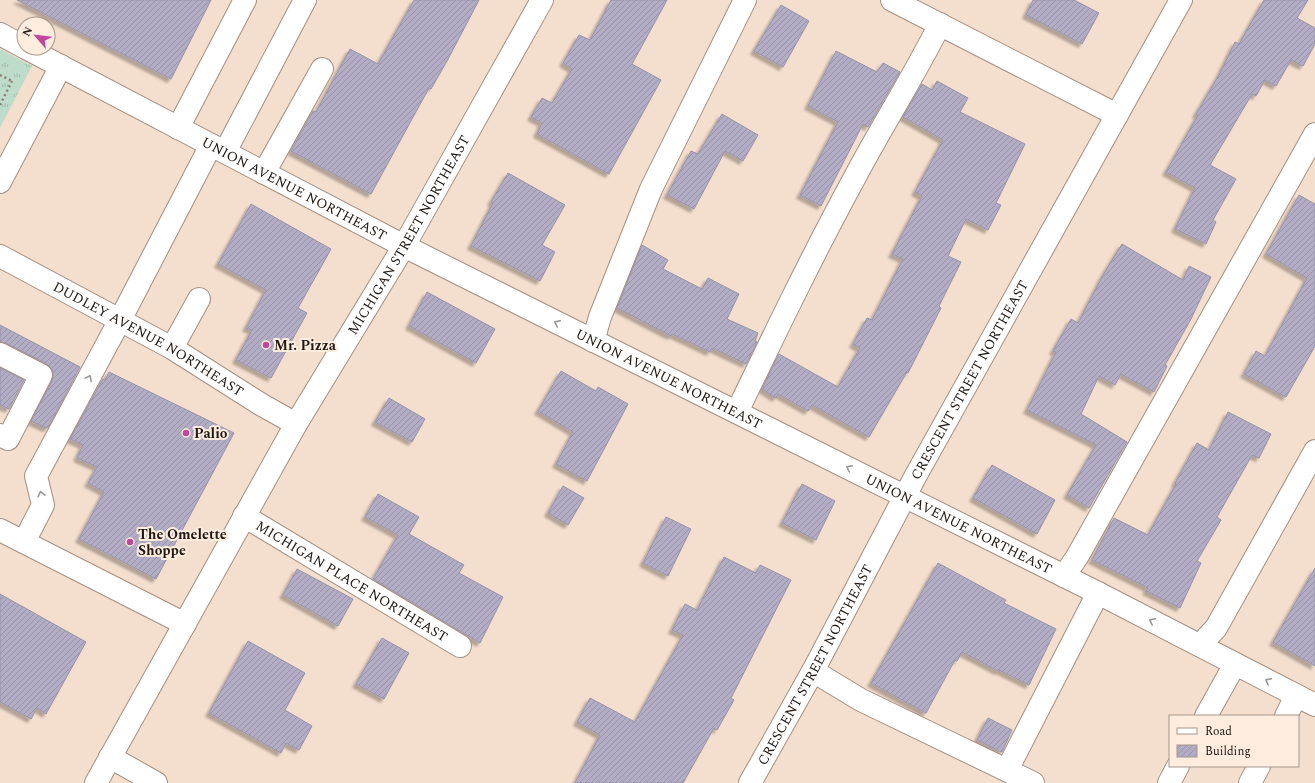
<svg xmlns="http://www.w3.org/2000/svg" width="1315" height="783" font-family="Spectral,serif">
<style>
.park{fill:url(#park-tufts)}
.building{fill:url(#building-hatch);stroke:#9893aa;filter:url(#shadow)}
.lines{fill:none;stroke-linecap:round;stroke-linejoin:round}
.minor-casing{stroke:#a48f80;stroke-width:24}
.major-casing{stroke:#a48f80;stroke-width:24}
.path{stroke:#918175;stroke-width:2.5;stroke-dasharray:2 3;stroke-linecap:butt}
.minor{stroke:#fff;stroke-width:22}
.major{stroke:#fff;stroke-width:22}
.oneway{stroke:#9b9794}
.poi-dot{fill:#bf489d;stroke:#feecde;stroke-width:1.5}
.labels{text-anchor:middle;stroke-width:4;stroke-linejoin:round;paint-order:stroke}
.street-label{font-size:14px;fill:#201812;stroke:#feecde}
.poi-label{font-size:14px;font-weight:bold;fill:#201812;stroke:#feecde;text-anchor:start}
</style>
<defs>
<pattern id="park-tufts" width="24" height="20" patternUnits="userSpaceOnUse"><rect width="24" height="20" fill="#bddcca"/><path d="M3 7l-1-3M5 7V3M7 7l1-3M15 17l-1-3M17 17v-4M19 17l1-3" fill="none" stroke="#a2bcac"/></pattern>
<pattern id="building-hatch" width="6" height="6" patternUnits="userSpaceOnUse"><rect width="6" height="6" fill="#b2adc5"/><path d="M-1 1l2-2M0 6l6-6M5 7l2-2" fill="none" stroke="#9994a8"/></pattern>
<filter id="shadow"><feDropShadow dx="-3.5" dy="3.5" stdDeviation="1" flood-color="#0004"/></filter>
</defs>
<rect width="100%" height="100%" fill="#f4decd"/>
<!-- park -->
<path class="park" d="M0 49 32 66 0 128Z"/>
<!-- building -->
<path class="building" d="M17 0H211L171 79Z
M414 0H479L447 61 431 89 429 88 371 194 291 151 313 111 316 112 350 49 378 64Z
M611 0H667L632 64 661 80 609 174 537 134 542 123 531 117 542 98 552 103 572 69 563 63 579 35 590 40Z
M1033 0H1074L1099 13 1082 44 1026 15Z
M1264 0H1308L1297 18 1315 28V44L1303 66 1291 60 1276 86 1265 80 1256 96 1252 94 1210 165 1236 179 1213 220 1216 222 1206 244 1175 229 1195 188 1166 172 1198 115 1196 114 1219 75 1235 42 1239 44Z
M781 5 809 21 783 67 754 51Z
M836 51 877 72 883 63 900 72 868 127 863 124 821 206 800 195 838 122 808 106Z
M937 81 968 98 960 112 1025 144 996 203 1001 205 988 230 966 219 948 256 961 262 939 306 941 308 908 373 907 372 869 437 812 405 808 411 778 394 776 398 762 389 779 354 838 387 860 348 853 344 867 318 872 320 903 259 892 254 922 196 915 192 943 140 903 117 922 84 932 90Z
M722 114 758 135 743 161 725 151 694 209 667 195 691 151 698 154Z
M508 173 565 205 542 245 555 252 540 281 471 246 493 203 491 202Z
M1299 195 1315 204V346L1286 397 1244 374 1256 351 1265 356 1307 278 1266 254Z
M251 204 331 249 298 308 307 313 271 378 236 360 252 330 246 328 266 290 218 264Z
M1122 244 1183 280 1189 266 1211 277 1191 319 1165 365 1167 366 1154 392 1121 374 1115 385 1099 376 1081 414 1127 442 1089 508 1067 495 1096 445 1027 410 1056 352 1053 351 1071 319 1078 323 1103 275Z
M642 245 668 260 663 269 702 289 708 278 739 294 727 319 758 333 755 341 757 342 746 364 712 348 710 352 672 334 671 336 617 308Z
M427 292 495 329 476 363 409 326Z
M0 325 80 367 48 428 46 427V428L31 421 52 381 53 375 52 369 47 364 6 343 0 342Z
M0 368 24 380 9 409 0 405Z
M561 371 596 391 598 387 628 404 587 481 556 464 573 432 538 411Z
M109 372 234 433 156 579 79 539 104 492 88 483 97 467 77 458 83 445 70 439 103 379 105 380Z
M389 398 425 419 412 442 375 422Z
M1228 412 1271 434 1259 458 1252 455 1217 517 1221 520 1197 561 1201 563 1180 608 1146 591 1148 588 1092 560 1114 518 1148 535 1176 484 1175 483 1197 443 1209 450Z
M992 465 1055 500 1037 534 973 498Z
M802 484 835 501 816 540 782 523Z
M563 486 584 498 568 525 548 513Z
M378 494 419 517 409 534 464 565 459 573 503 597 480 643 373 579 398 535 365 517Z
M666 517 691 529 668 576 643 563Z
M724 557 756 573 760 565 791 580 731 698 734 700 717 730 714 728 683 783H575L600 735 577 722 590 698 635 722 683 635 672 630 685 604 697 610Z
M938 563 1006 600 1004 603 1056 629 1029 685 999 670 998 671 962 652 957 661 955 660 926 713 871 683Z
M1315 568V666L1273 642Z
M297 569 353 599 338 626 283 595Z
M0 594 86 642 46 714 37 708 31 719 0 702Z
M382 638 409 653 384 699 356 684Z
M248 641 305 673 285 710 312 726 299 750 286 743 281 753 209 713Z
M988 718 1012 730 1002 752 977 740Z"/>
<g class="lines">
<!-- minor casing -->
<g class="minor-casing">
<g id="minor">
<path d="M892 0 1117 115"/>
<path d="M0 34 24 47"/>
<path id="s1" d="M26 48 404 246 1098 593 1315 705"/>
<path d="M178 128 245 0"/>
<path d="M225 152 305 0"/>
<path d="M264 173 322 69"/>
<path d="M0 182 61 66"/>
<path id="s2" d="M0 256 172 348 262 405 296 424"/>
<path d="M593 341 600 317 651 189 745 0"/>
<path d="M172 348 199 299"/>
<path d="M0 354 41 375 8 439 0 435"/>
<path d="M737 412C775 333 813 254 855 177 882 126 914 76 940 24"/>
<path id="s3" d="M244 516 460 646"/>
<path d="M0 530 185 624"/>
<path d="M24 542 43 505 36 476 120 320 211 145"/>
<path d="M1064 576 1077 557 1315 134"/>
<path d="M1200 645 1216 628 1315 451"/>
<path d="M813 671 861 700 1033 783"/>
<path d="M1206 716 1235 664"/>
<path d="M1286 716 1296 696"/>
<path d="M110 757 156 783"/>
<path d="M1007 770 1098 593"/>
<path id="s4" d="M750 783 813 671 915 477 1181 0"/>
<path d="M1169 783 1178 766"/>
<path d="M1250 783 1259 766"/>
</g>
</g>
<!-- major casing -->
<g class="major-casing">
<g id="major">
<path id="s5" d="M96 783 296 424 404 246 542 0"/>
</g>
</g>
<!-- path -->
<path class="path" d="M0 75 12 81 0 75
M0 105 12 81"/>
<!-- minor -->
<use href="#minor" class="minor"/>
<!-- major -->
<use href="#major" class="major"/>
</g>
<!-- one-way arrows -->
<defs><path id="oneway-chevron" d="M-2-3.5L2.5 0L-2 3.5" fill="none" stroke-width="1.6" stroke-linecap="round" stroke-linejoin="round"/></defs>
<g class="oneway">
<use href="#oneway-chevron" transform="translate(557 323) rotate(-154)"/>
<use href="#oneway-chevron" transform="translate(89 378) rotate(-62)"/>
<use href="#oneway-chevron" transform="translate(849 468) rotate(-154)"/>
<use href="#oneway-chevron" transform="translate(41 494) rotate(-104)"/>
<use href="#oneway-chevron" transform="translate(1152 621) rotate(-153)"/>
<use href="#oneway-chevron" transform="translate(1268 681) rotate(-153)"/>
</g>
<!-- markers -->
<g class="poi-dot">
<circle cx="266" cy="345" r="4"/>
<circle cx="186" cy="433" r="4"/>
<circle cx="130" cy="542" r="4"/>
</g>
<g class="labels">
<!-- street labels -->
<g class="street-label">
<text dy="5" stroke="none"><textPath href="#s1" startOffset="303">UNION AVENUE NORTHEAST</textPath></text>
<text dy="5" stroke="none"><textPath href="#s5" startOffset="631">MICHIGAN STREET NORTHEAST</textPath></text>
<text dy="5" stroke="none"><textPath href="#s2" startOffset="170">DUDLEY AVENUE NORTHEAST</textPath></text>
<text dy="5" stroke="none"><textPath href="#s1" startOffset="723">UNION AVENUE NORTHEAST</textPath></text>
<text dy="5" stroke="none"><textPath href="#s4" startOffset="459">CRESCENT STREET NORTHEAST</textPath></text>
<text dy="5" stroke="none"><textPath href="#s1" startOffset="1047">UNION AVENUE NORTHEAST</textPath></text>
<text dy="5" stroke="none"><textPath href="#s3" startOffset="126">MICHIGAN PLACE NORTHEAST</textPath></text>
<text dy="5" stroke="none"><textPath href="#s4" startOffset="135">CRESCENT STREET NORTHEAST</textPath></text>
</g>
<!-- poi labels -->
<g class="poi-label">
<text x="274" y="350">Mr. Pizza</text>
<text x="194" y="438">Palio</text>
<text x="138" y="539">The Omelette<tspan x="138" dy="16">Shoppe</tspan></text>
</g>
</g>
<!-- legend -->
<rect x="1169" y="715" width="130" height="52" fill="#feecde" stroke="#a5978c"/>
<rect x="1177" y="728" width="20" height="6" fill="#ffffff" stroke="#a5978c"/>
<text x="1205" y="735" font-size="12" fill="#201812">Road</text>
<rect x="1177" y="745" width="20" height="12" fill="url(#building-hatch)" stroke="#a5978c"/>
<text x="1205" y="755" font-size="12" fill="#201812">Building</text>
<!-- north arrow -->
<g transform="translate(36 36) rotate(298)"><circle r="19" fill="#feecde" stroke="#a5978c"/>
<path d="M0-3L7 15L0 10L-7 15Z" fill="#bf489d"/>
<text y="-6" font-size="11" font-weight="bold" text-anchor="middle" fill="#201812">N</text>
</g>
</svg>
